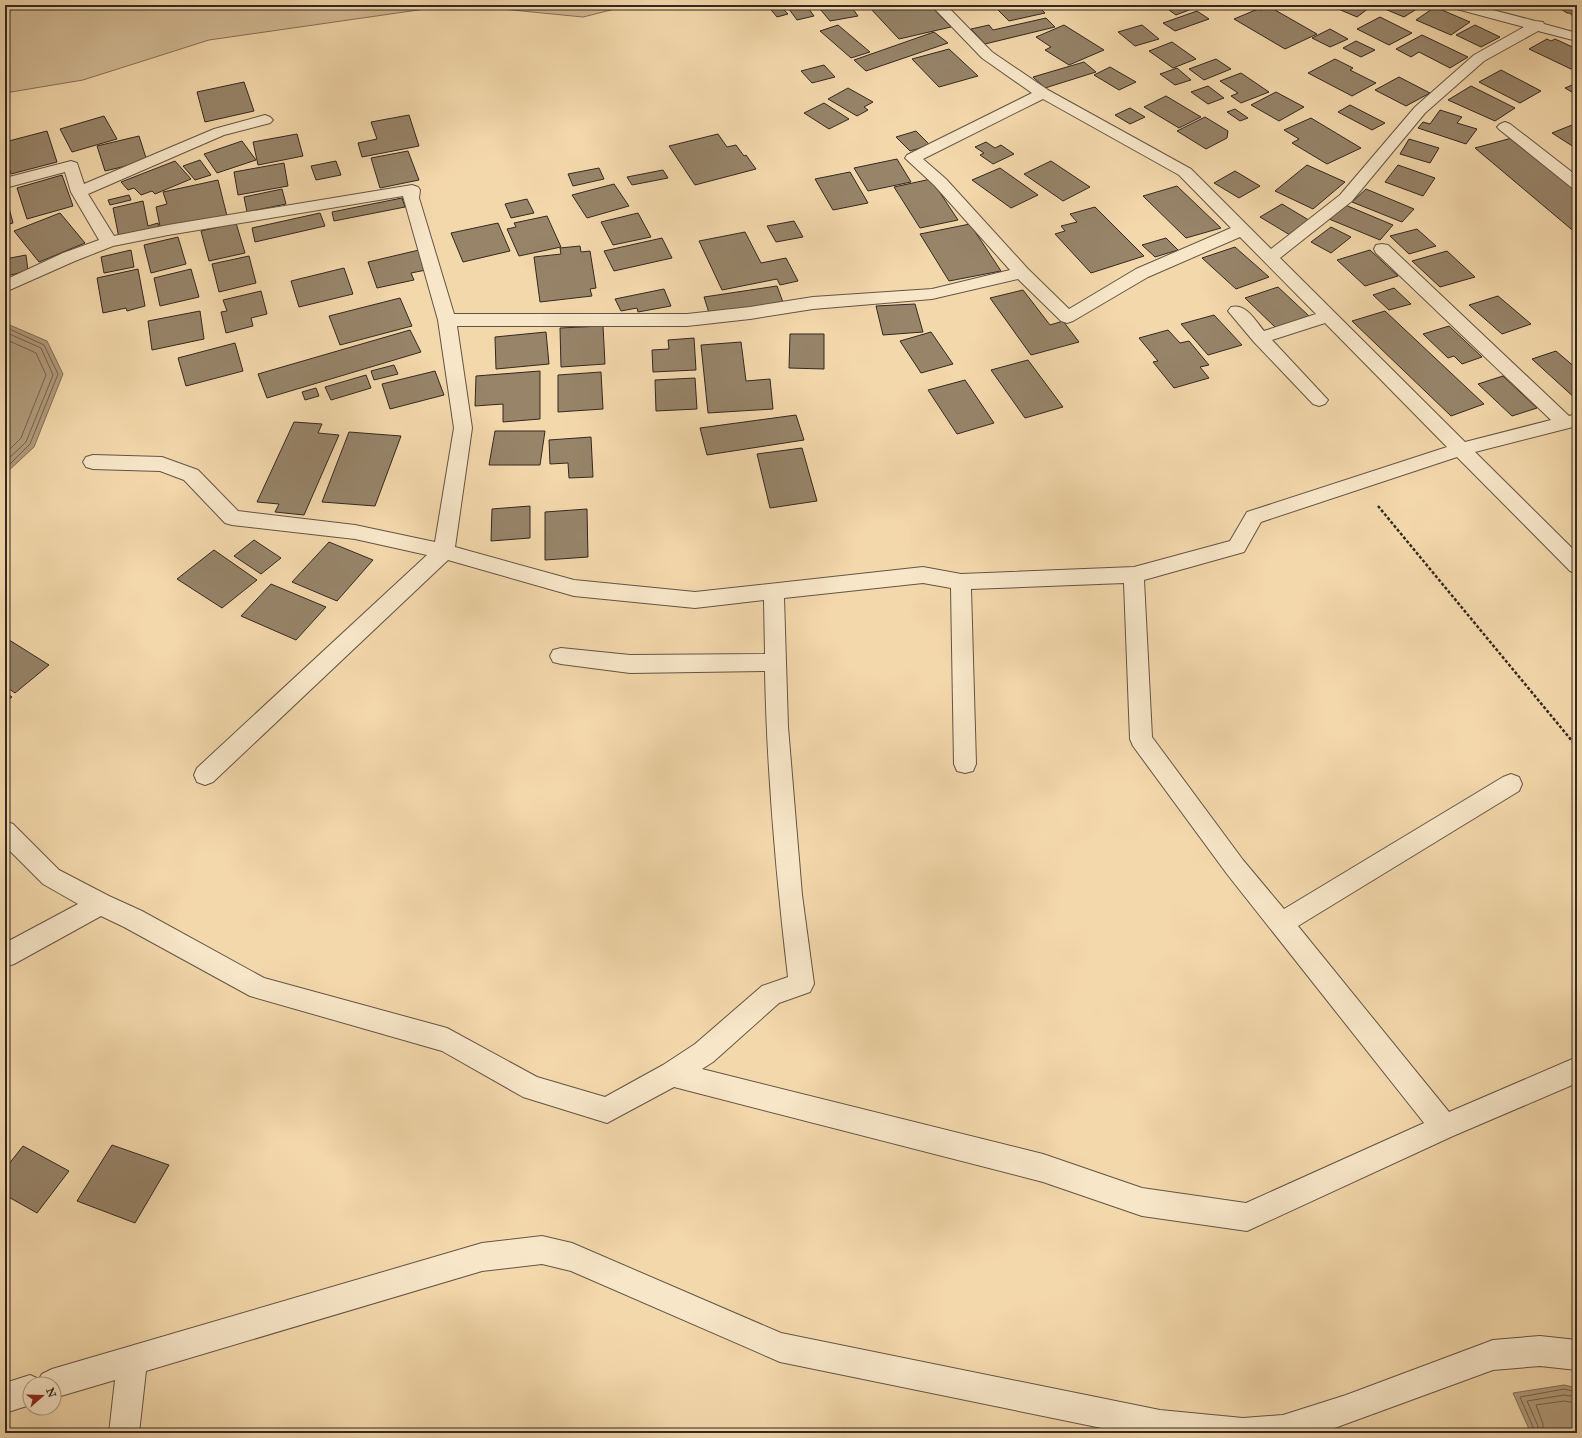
<svg xmlns="http://www.w3.org/2000/svg" width="1582" height="1438" font-family="'IM FELL Great Primer',serif">
<style>
.green{fill:#d3ba94;stroke:#84715a}
.water{fill:#b29c7c;stroke:#806e58}
.lines{fill:none;stroke-linecap:round;stroke-linejoin:round}
.shore{stroke:#73624e;stroke-width:1}
.building{fill:#978469;stroke:#342821}
.minor-casing{stroke:#645444;stroke-width:2}
.path{stroke:#342821;stroke-width:2.5;stroke-dasharray:3 2;stroke-linecap:butt}
.minor{fill:#f7e6c8;fill-rule:evenodd}
</style>
<rect width="100%" height="100%" fill="#f3d8ab"/>
<filter id="stains"><feTurbulence type="fractalNoise" baseFrequency=".005" numOctaves="4"/><feColorMatrix values="0 0 0 0 .2 0 0 0 0 .09 0 0 0 0 .02 0 0 0 .5 -.17"/></filter>
<radialGradient id="worn" r=".72"><stop offset=".6" stop-color="#630" stop-opacity="0"/><stop offset="1" stop-color="#630" stop-opacity=".3"/></radialGradient>
<!-- green -->
<path class="green" d="M5 5H453L209 40 83 80 5 93Z
M461 5H631L583 17Z"/>
<!-- water -->
<path class="water" d="M5 323 47 341 63 374 34 447 5 474Z
M1564 1385 1577 1388V1433H1522L1529 1429 1513 1393Z"/>
<g class="lines">
<!-- shore -->
<path class="shore" d="M5 327 44 345 58 374 30 444 5 469
M5 332 41 348 53 375 26 442 5 462
M5 339 36 353 46 375 21 438 5 454
M1531 1433 1533 1427 1520 1397 1564 1389 1577 1392
M1537 1433 1538 1426 1527 1401 1564 1395 1577 1397
M1543 1433V1424L1536 1405 1564 1401 1577 1403"/>
</g>
<!-- building -->
<path class="building" d="M767 5H779L788 14 777 17Z
M786 5H806L814 16 797 20Z
M837 5H850L858 16 830 21 820 9Z
M881 5H930L951 27 899 39 870 8Z
M993 5H1037L1045 13 1009 21Z
M1162 5H1202L1176 15Z
M1329 5H1373L1357 17Z
M1383 5H1423L1404 17 1380 7Z
M1555 5H1577V18L1569 13H1567Z
M1268 6 1317 34 1285 49 1234 19 1258 9 1261 10Z
M1435 7 1470 22 1451 35 1416 20Z
M1197 11 1209 19 1175 31 1163 23Z
M1380 17 1412 33 1389 45 1357 29Z
M1046 18 1055 27 985 44 971 29 989 25 993 30Z
M838 25 870 52 851 58 820 31Z
M1064 25 1104 50 1069 65 1045 50 1051 47 1036 37Z
M1142 25 1159 39 1135 46 1118 32Z
M1475 25 1500 37 1481 47 1456 35Z
M1330 29 1348 39 1330 47 1312 38Z
M934 32 948 43 866 71 854 60Z
M1422 35 1468 57 1450 68 1419 52 1411 57 1396 49Z
M1547 39 1551 41 1555 39 1577 49V65L1571 69 1529 49Z
M1356 41 1375 50 1361 57 1343 48Z
M1172 42 1196 59 1173 68 1149 51Z
M949 49 978 76 939 87 912 59Z
M1216 59 1231 69 1204 80 1189 69Z
M1335 59 1353 68 1350 70 1376 83 1352 96 1308 73Z
M1084 62 1096 72 1045 88 1033 77Z
M824 65 835 77 812 83 801 71Z
M1110 67 1136 82 1119 90 1094 75Z
M1177 68 1191 80 1175 85 1160 74Z
M1501 70 1541 91 1520 103 1479 82Z
M1241 73 1269 92 1241 103 1231 96 1238 93 1220 81Z
M1399 77 1430 93 1406 106 1375 90Z
M244 82 254 111 205 122 197 92Z
M1577 83V95L1565 88Z
M1208 86 1224 98 1208 104 1191 92Z
M1471 86 1515 108 1495 121 1448 100Z
M848 88 873 102 864 107 868 110 857 116 828 99Z
M1276 92 1304 107 1279 121 1251 105Z
M1166 96 1201 117 1179 128 1144 107Z
M824 103 849 119 829 129 804 113Z
M1350 105 1385 123 1372 130 1338 112Z
M1130 108 1145 117 1130 124 1115 115Z
M1235 109 1248 118 1240 121 1227 112Z
M1440 110 1462 117 1457 123 1477 129 1466 144 1418 128 1423 122 1430 124Z
M409 115 419 146 362 157 358 143 377 139 371 122Z
M104 116 117 139 72 152 60 129Z
M1205 117 1228 131 1227 138 1206 149 1177 131Z
M1311 118 1361 148 1327 164 1292 143 1299 139 1284 130Z
M1577 123V149L1552 133Z
M47 131 57 162 11 174 5 156V142Z
M916 131 930 145 910 151 896 137Z
M297 134 303 156 258 165 253 142Z
M718 134 727 147 736 145 744 156 746 155 756 169 695 185 669 146Z
M139 136 147 161 105 171 97 146Z
M1512 138 1577 191V234L1475 148Z
M1409 139 1439 148 1430 163 1400 154Z
M242 141 256 160 217 173 204 154Z
M986 142 995 148 1001 145 1014 154 993 164 980 155 984 153 975 147Z
M408 151 419 180 380 188 371 158Z
M897 159 911 182 868 191 854 168Z
M200 160 211 175 195 180 183 166Z
M175 161 191 179 155 194 152 191 141 195 134 188 128 190 121 182Z
M336 161 341 175 316 180 311 166Z
M1051 161 1090 187 1063 201 1024 174Z
M284 163 288 186 238 195 234 172Z
M1307 165 1345 182 1313 209 1275 191Z
M1398 165 1435 178 1423 196 1385 182Z
M599 168 604 179 573 186 568 174Z
M1000 168 1038 195 1011 208 972 180Z
M663 170 668 178 632 185 627 177Z
M1235 171 1260 186 1239 198 1214 183Z
M850 172 868 203 833 210 815 179Z
M62 175 73 206 27 219 17 188Z
M931 179 958 220 920 228 894 187Z
M218 180 227 216 161 231 156 207 167 204 163 192Z
M614 184 629 206 587 218 572 195Z
M1177 186 1221 228 1186 238 1143 196Z
M282 189 286 204 247 212 244 197Z
M1366 189 1414 209 1402 222 1352 202Z
M5 193 13 223 5 225Z
M129 195 131 200 110 205 108 200Z
M402 198 405 207 334 221 332 212Z
M527 199 534 213 511 218 505 204Z
M143 201 148 226 158 223 159 229 119 238 113 208Z
M1282 204 1312 222 1290 235 1260 217Z
M1343 204 1393 225 1380 240 1329 219Z
M1095 207 1144 256 1091 273 1055 234 1065 231 1061 226 1077 222 1070 214Z
M60 213 85 243 39 262 14 231Z
M320 213 325 226 255 242 252 228Z
M638 213 651 237 613 245 601 222Z
M547 216 561 247 519 256 507 229 516 227 514 223Z
M794 221 803 237 776 242 767 226Z
M236 223 245 253 209 261 201 231Z
M498 223 510 251 463 262 451 233Z
M970 224 1001 271 949 281 920 234Z
M1331 227 1351 237 1331 253 1311 242Z
M1417 229 1436 246 1409 254 1390 236Z
M745 232 761 263 786 258 798 281 780 285 777 279 722 290 699 241Z
M178 237 186 264 151 273 144 245Z
M662 238 672 258 614 271 604 251Z
M1166 238 1178 250 1155 257 1142 245Z
M580 246 581 252 590 251 596 288 590 289 592 296 540 302 534 257 561 254 560 248Z
M1235 247 1269 277 1236 289 1202 258Z
M131 250 134 267 104 273 101 257Z
M419 250 426 270 411 273 414 280 377 288 368 262Z
M1370 250 1398 276 1365 286 1337 260Z
M1447 251 1475 277 1440 287 1412 261Z
M26 255 28 271 6 276 5 259Z
M249 256 256 283 219 292 212 264Z
M344 268 353 294 299 307 291 281Z
M138 269 145 306 127 311 126 308 103 313 97 278Z
M191 269 199 297 160 306 154 278Z
M777 286 784 305 710 316 704 297Z
M1278 287 1309 316 1276 328 1245 298Z
M1394 288 1411 304 1389 310 1373 295Z
M664 289 671 306 638 312 637 308 621 311 615 299Z
M1023 290 1050 325 1063 321 1079 342 1031 355 990 298Z
M261 291 267 314 251 318 253 326 226 333 221 312 227 311 223 300Z
M1498 296 1531 324 1502 334 1469 305Z
M400 298 412 326 340 345 329 316Z
M915 304 923 332 883 335 876 306Z
M200 311 204 339 152 350 148 321Z
M1385 311 1484 404 1451 416 1352 321Z
M1214 315 1242 345 1208 355 1181 324Z
M603 326 605 364 561 367 560 328Z
M1449 326 1482 357 1462 364 1454 356 1448 358 1423 334Z
M410 330 421 352 267 398 258 374Z
M1168 330 1180 343 1189 341 1209 365 1200 367 1209 378 1174 388 1153 362 1158 361 1139 338Z
M546 332 549 364 496 369 495 337Z
M931 332 953 364 921 373 900 341Z
M790 334H824V369L789 368Z
M694 338 696 370 653 372 652 350 669 349 668 340Z
M741 342 746 381 770 379 773 409 708 413 701 345Z
M235 343 243 371 186 386 178 358Z
M1556 351 1577 369V400L1532 359Z
M1028 360 1063 407 1025 418 991 370Z
M394 365 398 374 374 380 371 371Z
M435 371 444 395 390 409 382 384Z
M540 371V419L503 422V404L475 406 476 376Z
M601 372 603 409 558 412V375Z
M366 375 371 388 331 400 325 387Z
M1503 376 1537 408 1512 416 1478 384Z
M695 378 697 409 656 411 655 380Z
M965 380 994 423 957 434 928 390Z
M316 388 319 396 305 400 302 392Z
M796 415 804 440 707 455 700 428Z
M294 422 322 424 318 433 339 435 304 515 275 512 279 504 257 502Z
M495 431H545L540 465H489Z
M349 432 401 436 375 506 322 502Z
M591 437 593 477 569 478 568 463 550 464 549 440Z
M802 448 817 501 770 508 757 454Z
M530 506V538L491 541 492 509Z
M587 509 588 557 545 560V512Z
M254 540 281 558 261 574 234 556Z
M329 542 373 560 337 601 292 582Z
M214 550 257 580 222 608 177 579Z
M271 584 326 607 296 640 241 616Z
M6 638 49 665 15 693 5 686Z
M5 692 12 697 5 703Z
M112 1145 169 1165 135 1223 77 1201Z
M23 1146 69 1171 37 1213 5 1195V1169Z"/>
<g class="lines">
<!-- minor casing -->
<g class="minor-casing">
<path id="minor" d="M931 5H946L992 52 1048 90 1191 169 1271 249 1340 195 1415 107 1474 55 1524 27 1453 8 1451 5H1474L1535 21 1543 22 1544 24 1577 33V41L1538 31 1484 61 1425 113 1352 201 1280 258 1465 442 1551 420 1376 253 1374 249 1376 245 1382 244 1388 245 1569 416 1577 414V426L1475 452 1577 553V574L1570 571 1457 457 1261 522 1244 552 1144 580 1152 737 1243 860 1284 909 1503 777 1511 774 1519 777 1522 784 1519 791 1298 926 1449 1112 1577 1057V1083L1453 1136 1247 1231 1142 1216 1043 1182 674 1087 607 1123 523 1097 442 1051 250 996 124 927 101 916 14 964 5 967V943L78 904 43 884 5 846V821L13 824 59 870 109 896 142 911 264 978 447 1028 537 1077 605 1097 663 1065 695 1044 762 986 788 977C776 875 767 773 765 671L630 673 561 664 553 662 550 656 553 650 561 648 630 655 765 654 764 600 695 608 574 596 448 560 213 782 205 785 197 782 194 775 197 768 427 555 355 539 232 525 225 523 184 480 160 471 93 469 86 467 83 462 86 457 93 455 162 457 198 470 238 511 355 525 435 542 454 428 438 320 403 196 168 235 113 246 75 261 5 292V280L63 253 99 240 71 192 65 172 5 188V178L71 161 77 163 84 184 214 129 265 115 270 117 273 120 270 123 224 135 88 194 114 236 168 225 412 185 418 187 420 190 419 198 454 314H687L750 307 813 297 932 289 1010 270 934 185 905 158 907 155 1032 93 982 58ZM1043 99 1179 175 1231 228 1136 269 1069 309 1028 269 946 179 923 159ZM1240 237 1316 314 1264 331C1255 320 1246 303 1231 307L1228 311 1254 342 1313 404 1319 406 1325 404 1328 400 1272 340 1325 323 1447 447 1247 512 1230 541 1134 567 961 574 923 567 695 592 574 580 455 547 472 428 457 326H687L750 319 813 309 932 299 1018 279 1061 321 1067 323 1073 321 1148 277ZM923 583 951 588 954 764 957 771 965 773 973 771 976 764 971 589 1124 583 1130 739 1133 746 1227 874 1424 1123 1246 1203 1142 1188 1043 1154 702 1069 713 1062 779 1003 810 992 814 984 802 895 788 727 784 598Z
M1505 122 1510 124 1577 176V189L1571 187 1500 130 1497 127 1500 124Z
M542 1236 572 1243 781 1333 1160 1410 1243 1418 1283 1415 1346 1395 1493 1340 1540 1336 1577 1340V1370L1540 1366 1493 1370 1321 1433H1126L780 1362 571 1271 542 1264 482 1271 146 1371 139 1433H109L115 1380 54 1398V1384H30V1405L5 1413V1383L30 1375 39 1379 42 1374 52 1369 482 1243Z"/>
</g>
<!-- path -->
<path class="path" d="M1378 506 1577 747"/>
<!-- minor -->
<use href="#minor" class="minor"/>
</g>
<!-- margin -->
<rect width="1582" height="1438" fill="none" stroke="#f3d8ab" stroke-width="20"/>
<rect x="6" y="6" width="1570" height="1426" fill="none" stroke="#342821" stroke-width="2"/>
<rect x="10" y="10" width="1562" height="1418" fill="none" stroke="#342821"/>
<!-- north arrow -->
<g transform="translate(42 1396) rotate(70)"><circle r="19" fill="#f7e6c8" stroke="#a99a85"/>
<path d="M0-3L7 15L0 10L-7 15Z" fill="#8f2418"/>
<text y="-6" font-size="11" font-weight="bold" text-anchor="middle" fill="#342821">N</text>
</g>
<rect width="100%" height="100%" filter="url(#stains)"/>
<rect width="100%" height="100%" fill="url(#worn)"/>
</svg>
